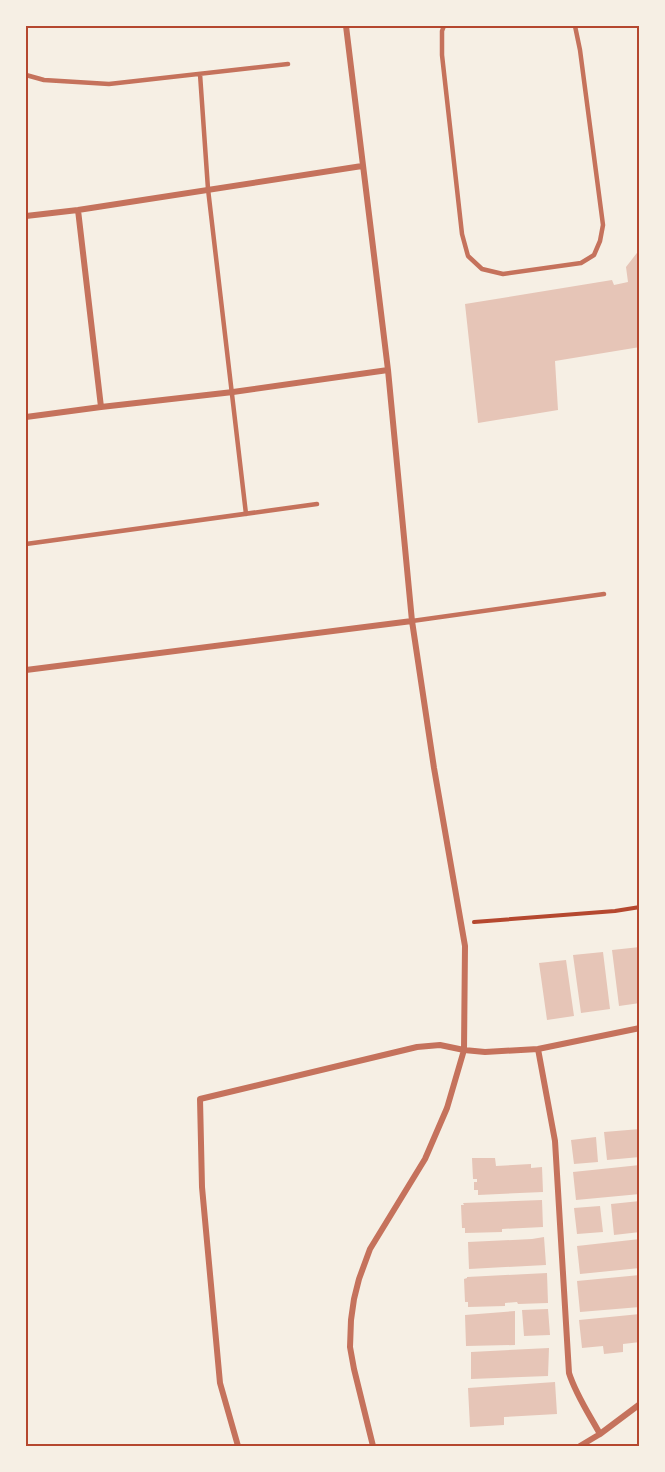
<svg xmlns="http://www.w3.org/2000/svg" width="665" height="1472" font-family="Arial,sans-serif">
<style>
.building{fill:#e6c5b7}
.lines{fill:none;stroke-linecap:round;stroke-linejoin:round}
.path{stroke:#b5482f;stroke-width:4}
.service{stroke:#c5725c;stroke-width:4.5}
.minor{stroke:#c5725c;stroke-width:6}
.neatline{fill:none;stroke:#b5482f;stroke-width:2}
</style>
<rect width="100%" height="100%" fill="#f6efe4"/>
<!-- building -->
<path class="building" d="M640 249V347L555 361 558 410 478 423 465 304 612 280 614 285 628 282 626 267Z
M640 947V1003L619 1006 612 950Z
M603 952 610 1009 581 1013 573 955Z
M566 960 574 1016 547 1020 539 963Z
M640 1129V1157L607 1160 604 1132Z
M596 1137 598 1162 574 1164 571 1140Z
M472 1158H495L496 1166 531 1164V1168L542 1167 543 1192 478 1195V1190H474V1182H477V1179H473Z
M640 1165V1194L576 1200 573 1172Z
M542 1200 543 1227 502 1229V1232L465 1233V1228H462L461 1205H464L463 1203Z
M640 1201V1232L614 1235 611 1204Z
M600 1206 603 1232 577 1234 574 1208Z
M544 1237 546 1265 469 1269 468 1242 532 1239Z
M640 1239V1268L580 1274 577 1246Z
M547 1273 548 1303 518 1304 517 1302 505 1303V1306L468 1307V1302H465L464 1279 467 1278V1277Z
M640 1275V1307L580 1312 577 1281Z
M548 1309 550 1335 524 1336 522 1310Z
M515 1311V1345L466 1346 465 1315Z
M640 1314V1342L623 1344V1352L604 1354 603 1346 582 1348 579 1320Z
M549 1348 548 1376 471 1379V1352Z
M555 1382 557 1414 504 1417V1425L470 1427 468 1388Z"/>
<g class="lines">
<!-- path -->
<path class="path" d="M474 922 615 911 640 907"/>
<!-- service -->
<path class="service" d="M444 26 442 31V55L462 234 468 256 482 269 503 274 581 263 594 255 600 241 603 225 580 50 575 26
M200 74 208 189 246 514
M26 75 44 80 109 84 288 64
M26 544 317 504
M412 621 604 594"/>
<!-- minor -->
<path class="minor" d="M346 26 388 370 412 621 434 768 465 946 464 1050 447 1108 425 1159 370 1249 359 1279 354 1299 351 1320 350 1347 354 1369 373 1446
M78 210 101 407
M26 216 78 210 362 166
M26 417 101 407 233 392 388 370
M26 670 412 621
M538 1049 555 1141 569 1373C576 1395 589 1414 600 1434
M238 1446 220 1383 202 1187 200 1099 417 1047 440 1045 464 1050 485 1052 538 1049 640 1028
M580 1446 600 1434 640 1404"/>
</g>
<!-- border -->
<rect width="665" height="1472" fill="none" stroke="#f6efe4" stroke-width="54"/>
<rect x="27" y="27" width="611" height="1418" class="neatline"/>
</svg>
